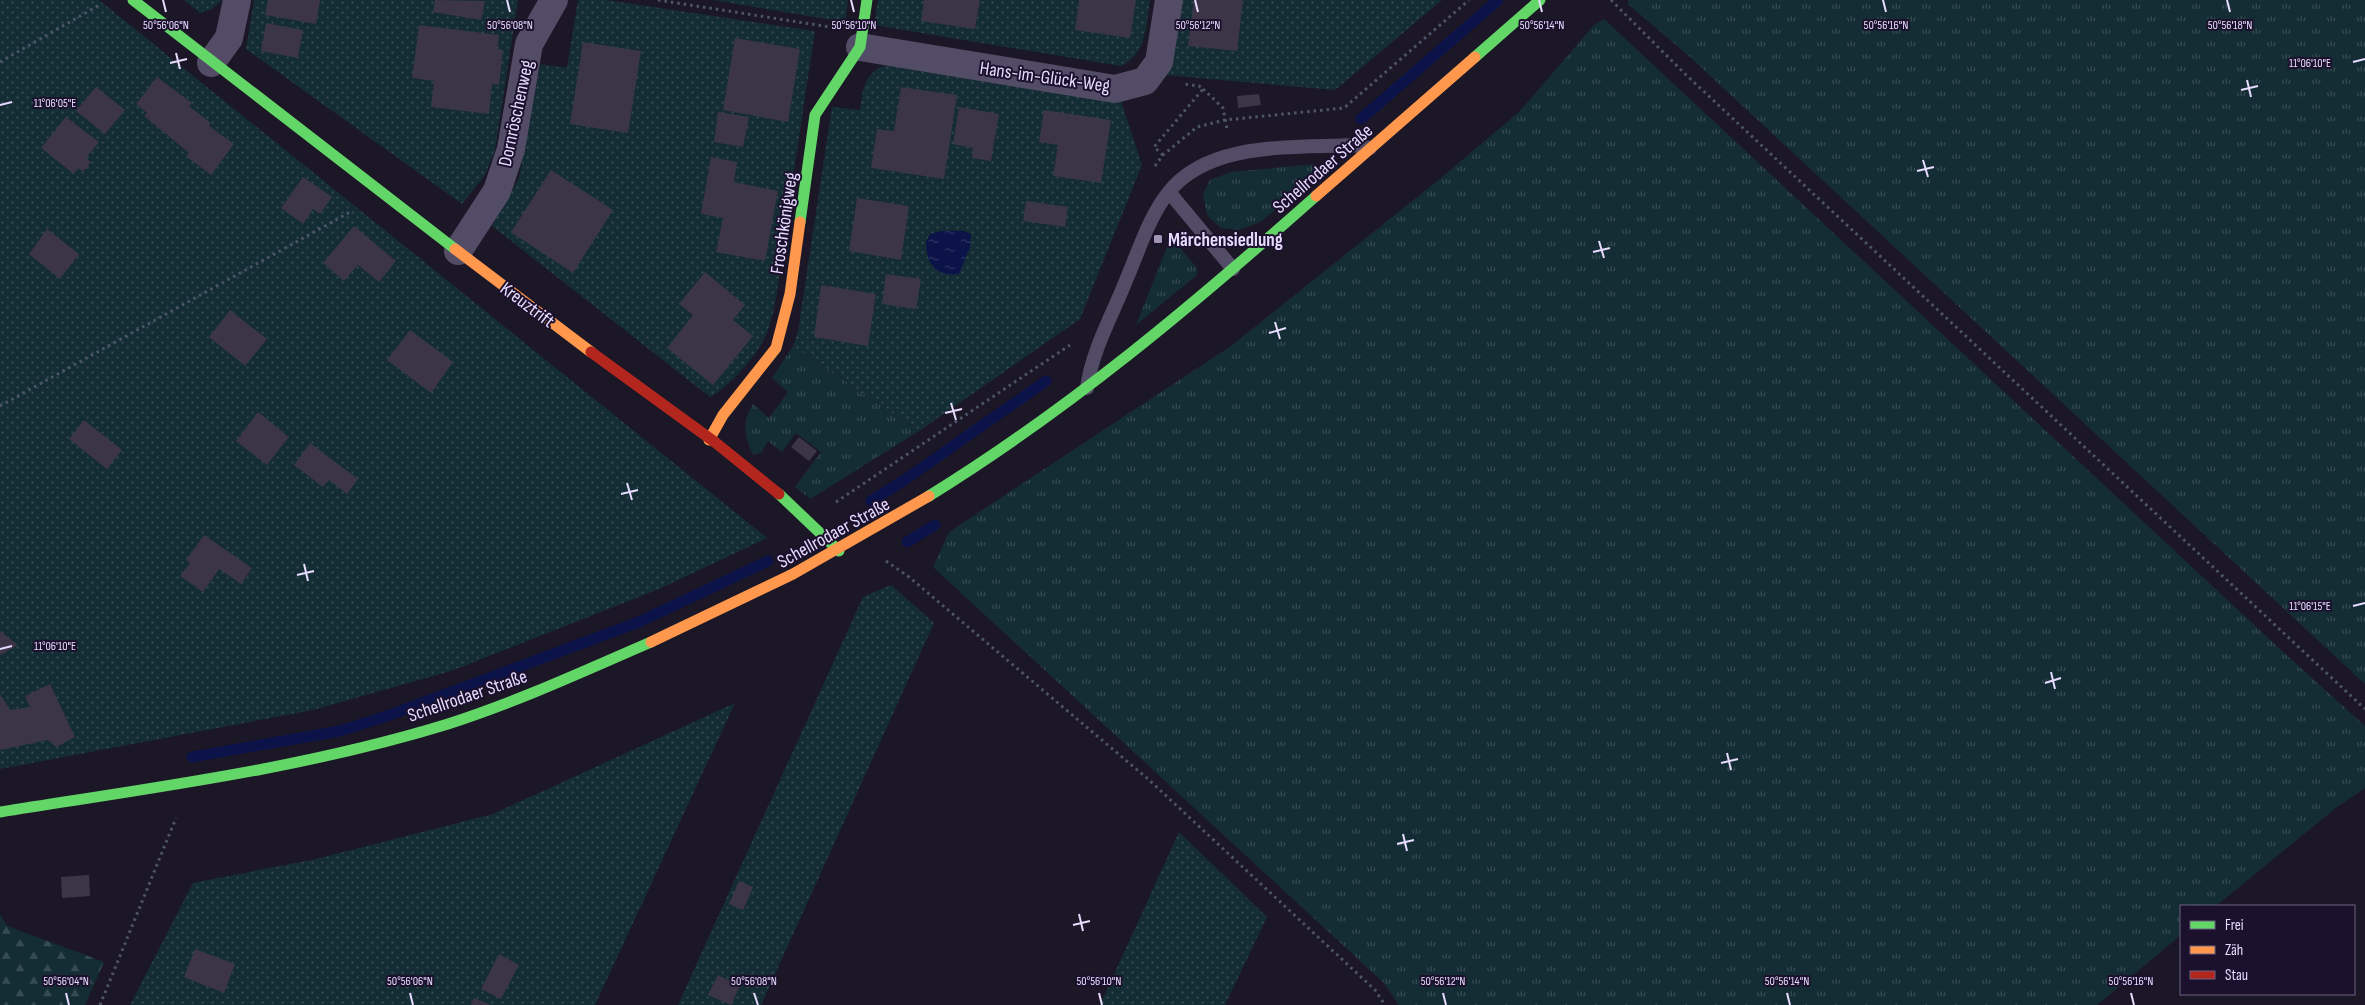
<svg xmlns="http://www.w3.org/2000/svg" width="2365" height="1005" font-family="'Sofia Sans Condensed',sans-serif">
<style>
.grass{fill:url(#grass-tufts)}
.forest{fill:url(#forest-firs)}
.garden{fill:url(#garden-dots)}
.water{fill:url(#water-ripples)}
.lines{fill:none;stroke-linecap:round;stroke-linejoin:round}
.stream{stroke:#0c1349;stroke-width:11}
.building{fill:#3c3547}
.path{stroke:#4d5568;stroke-width:3;stroke-dasharray:2.5 4;stroke-linecap:butt}
.lane{stroke:#524c66;stroke-width:14}
.street{stroke:#524c66;stroke-width:28}
.fast{stroke:#63d668;stroke-width:11}
.slow{stroke:#ff974d;stroke-width:11}
.jam{stroke:#b3261e;stroke-width:11}
.ticks{fill:none;stroke:#e7dbff;stroke-width:2}
.poi-dot{fill:#a096b3;stroke:#1b112c;stroke-width:2}
.labels{text-anchor:middle;stroke-width:4;stroke-linejoin:round;paint-order:stroke}
.street-label{font-size:19px;fill:#e7dbff;stroke:#1b112c}
.poi-label{font-size:19px;font-weight:bold;fill:#e7dbff;stroke:#1b112c;text-anchor:start}
.ticks-label{font-size:12px;text-anchor:middle;fill:#e7dbff;stroke:#1b112c;stroke-width:4;stroke-linejoin:round;paint-order:stroke}
</style>
<defs>
<pattern id="grass-tufts" width="24" height="20" patternUnits="userSpaceOnUse" patternTransform="scale(1.25)"><rect width="24" height="20" fill="#142d34"/><path d="M3 7l-1-3M5 7V3M7 7l1-3M15 17l-1-3M17 17v-4M19 17l1-3" fill="none" stroke="#364b52"/></pattern>
<pattern id="forest-firs" width="22" height="20" patternUnits="userSpaceOnUse" patternTransform="scale(1.25)"><rect width="22" height="20" fill="#142d34"/><path d="M5 1l3.5 6h-7zM16 11l3.5 6h-7z" fill="#364b52"/></pattern>
<pattern id="garden-dots" width="8" height="8" patternUnits="userSpaceOnUse" patternTransform="scale(1.25)"><rect width="8" height="8" fill="#142d34"/><path d="M2 2h.1M6 6h.1" fill="none" stroke="#364b52" stroke-width="1.8" stroke-linecap="round"/></pattern>
<pattern id="water-ripples" width="26" height="14" patternUnits="userSpaceOnUse" patternTransform="scale(1.25)"><rect width="26" height="14" fill="#0c1349"/><path d="M2 4q2-2 4 0t4 0M15 11q2-2 4 0t4 0" fill="none" stroke="#2f3564"/></pattern>
</defs>
<rect width="100%" height="100%" fill="#1c1726"/>
<!-- grass -->
<path class="grass" d="M1628 0H2365V684L1691 58 1628 4Z
M1604 19 2281 650 2365 726V788L2337 807 2216 906H2181V935L2097 1005H1399L1384 983 933 567 949 532 1231 346 1441 178 1519 112 1594 25Z
M1316 164 1320 171 1262 221 1240 230 1221 228 1207 215 1203 194 1210 180 1231 172Z
M1171 237 1197 268V275L1136 325Z
M793 346 919 431 810 499 795 487 821 452 796 433 782 452 768 441 761 453 753 455C745 437 741 422 753 404L769 418 788 392 772 378Z"/>
<!-- forest -->
<path class="forest" d="M0 914 7 926 104 962 85 1005H0Z"/>
<!-- garden -->
<path class="garden" d="M0 0H99L767 538 659 589 451 671 313 710 0 769Z
M184 0H222L212 9 200 13Z
M254 0H518L495 150 485 175 462 204 246 49Z
M578 0H606L815 31C805 97 795 162 786 228 780 262 779 300 767 333 759 353 729 388 710 397L492 226 519 178 540 64 567 68Z
M713 0H848L845 22Z
M878 0H1150C1146 25 1147 54 1121 66L874 25Z
M1178 0H1442L1335 90 1166 75Z
M885 65 1121 101 1142 165 1080 319 919 431 793 346 798 331 832 107 860 110C863 88 864 74 885 65Z
M891 585 934 623 761 1005H678L863 597Z
M735 703 595 1005H130L193 883 316 859 493 814Z
M1179 832 1267 917 1225 1005H1100Z"/>
<!-- water -->
<path class="water" d="M941 231H964L971 234 970 247 959 274C936 277 926 264 926 242L930 234Z"/>
<g class="lines">
<!-- stream -->
<path class="stream" d="M1361 119 1498 0
M871 501 903 481 1046 381
M907 542 935 525
M192 757 340 731 387 716 639 622 768 561"/>
</g>
<!-- building -->
<path class="building" d="M268 0H320L316 24 265 15Z
M435 0 485 1 481 20 433 12Z
M924 0H980L975 29 921 21Z
M1079 0H1136L1130 38 1075 30Z
M1194 0H1243L1237 51 1188 46Z
M266 23 303 30 298 58 261 51Z
M419 25 499 35 497 49 503 50 499 85 492 84 489 114 431 107 434 81 412 78Z
M735 38 800 49 788 122 723 110Z
M583 42 641 51 628 133 570 124Z
M157 77 192 103 189 106 211 123 209 126 234 144 211 175 186 156 189 153 144 116 147 113 136 104Z
M96 87 125 110 105 134 76 111Z
M901 87 957 95 944 179 871 168 877 129 894 131Z
M1259 94 1261 105 1238 108 1237 96Z
M959 107 999 114 991 161 972 158 973 148 953 144Z
M1044 110 1111 120 1101 183 1053 176 1058 145 1039 142Z
M718 112 749 117 743 147 714 142Z
M66 117 99 142 86 158 91 162 83 172 78 168 74 174 41 148Z
M711 157 737 162 734 182 778 191 765 261 716 252 723 218 701 214Z
M551 170 613 210 573 273 511 232Z
M303 177 332 197 320 214 313 209 303 224 281 208Z
M857 198 909 206 901 260 849 251Z
M1026 201 1068 207 1065 227 1023 221Z
M354 226 396 261 379 282 358 265 344 281 323 263Z
M47 229 79 254 60 279 29 254Z
M705 272 745 305 733 320 753 336 713 385 667 348 693 315 679 304Z
M886 274 921 279 916 309 882 304Z
M821 285 876 294 868 346 814 337Z
M230 310 267 339 245 366 209 337Z
M410 330 453 362 431 393 387 360Z
M258 412 289 437 267 465 236 441Z
M84 420 122 450 107 469 69 439Z
M799 437 817 451 809 461 791 447Z
M310 443 358 479 347 494 329 480 323 487 294 465Z
M204 535 252 568 241 584 219 569 203 592 180 576 190 563 186 560Z
M0 631 18 645 1 655 0 654Z
M50 684 75 737 56 747 48 740 0 750V694L10 710 30 707 25 696Z
M89 875 90 896 62 898 61 877Z
M739 881 753 887 743 910 729 904Z
M195 949 235 964 224 993 184 977Z
M499 954 519 965 501 999 481 989Z
M718 975 740 986 731 1005 708 995Z
M474 998 491 1005H471Z"/>
<g class="lines">
<!-- path -->
<path class="path" d="M658 0 830 27
M1611 0 1683 72 2365 709
M0 62 101 4
M1203 89 1223 108 1227 129
M1163 155 1154 147 1203 89 1199 86 1183 84
M1155 166 1163 155 1197 127 1225 120 1344 108 1469 0
M0 406 352 211
M836 502 1070 345
M886 561 909 577 1148 779 1375 990 1385 1005
M100 1005 176 818"/>
<!-- lane -->
<path class="lane" d="M1169 192 1233 269
M1087 388C1092 350 1113 314 1127 278 1139 250 1149 217 1168 193 1208 141 1294 148 1353 145L1370 148"/>
<!-- street -->
<path class="street" d="M860 47 1115 89 1145 81 1159 62 1169 0
M211 63 229 38 237 0
M458 251 497 191 511 149 529 44 554 0"/>
<!-- fast -->
<path class="fast" d="M133 0 455 249
M1475 57 1540 0
M800 222 815 115 860 47 867 0
M779 494 839 551
M929 496C1071 408 1192 306 1316 196
M0 812C150 788 302 769 448 724 517 702 584 671 651 642"/>
<!-- slow -->
<path class="slow" d="M1316 196 1475 57
M455 249 591 352
M709 440 723 415 776 348 790 294 800 222
M651 642 793 574 929 496"/>
<!-- jam -->
<path class="jam" d="M591 352 716 443 779 494"/>
</g>
<!-- ticks -->
<path class="ticks" d="M163 0 166 12M507 0 510 12M851 0 854 12M1195 0 1198 12M1539 0 1542 12M1883 0 1886 12M2227 0 2230 12M176 53 180 69M2353 62 2365 59M170 63 187 59M2247 80 2251 97M2241 90 2258 86M0 105 12 102M1923 160 1928 177M1917 171 1934 167M1599 241 1604 258M1593 252 1610 248M1275 322 1280 339M1269 333 1286 328M951 403 956 420M945 413 962 409M627 483 632 500M621 494 638 490M304 564 308 581M297 575 314 571M2353 606 2365 603M0 649 12 646M2051 672 2055 689M2045 683 2061 678M1727 753 1731 770M1721 763 1738 759M1403 834 1407 851M1397 844 1414 840M1079 914 1083 931M1073 925 1090 921M66 993 69 1005M410 993 413 1005M754 993 758 1005M1099 993 1102 1005M1443 993 1446 1005M1787 993 1790 1005M2131 993 2134 1005"/>
<!-- markers -->
<rect class="poi-dot" x="1153" y="234" width="10" height="10" rx="2.5"/>
<g class="labels">
<!-- street labels -->
<g class="street-label">
<text transform="translate(1045 76) rotate(8)" y="7">Hans-im-Glück-Weg</text>
<text transform="translate(515 113) rotate(-78)" y="7">Dornröschenweg</text>
<text transform="translate(1322 168) rotate(-41)" y="7">Schellrodaer Straße</text>
<text transform="translate(783 223) rotate(-82)" y="7">Froschkönigweg</text>
<text transform="translate(528 304) rotate(37)" y="7">Kreuztrift</text>
<text transform="translate(833 532) rotate(-29)" y="7">Schellrodaer Straße</text>
<text transform="translate(467 695) rotate(-19)" y="7">Schellrodaer Straße</text>
</g>
<!-- poi labels -->
<g class="poi-label">
<text x="1168" y="246">Märchensiedlung</text>
</g>
</g>
<g class="ticks-label">
<text x="166" y="29">50°56'06"N</text>
<text x="510" y="29">50°56'08"N</text>
<text x="854" y="29">50°56'10"N</text>
<text x="1198" y="29">50°56'12"N</text>
<text x="1542" y="29">50°56'14"N</text>
<text x="1886" y="29">50°56'16"N</text>
<text x="2230" y="29">50°56'18"N</text>
<text x="2310" y="67">11°06'10"E</text>
<text x="55" y="107">11°06'05"E</text>
<text x="2310" y="610">11°06'15"E</text>
<text x="55" y="650">11°06'10"E</text>
<text x="66" y="985">50°56'04"N</text>
<text x="410" y="985">50°56'06"N</text>
<text x="754" y="985">50°56'08"N</text>
<text x="1099" y="985">50°56'10"N</text>
<text x="1443" y="985">50°56'12"N</text>
<text x="1787" y="985">50°56'14"N</text>
<text x="2131" y="985">50°56'16"N</text>
</g>
<!-- legend -->
<rect x="2180" y="905" width="175" height="90" fill="#1b112c" stroke="#6d6280"/>
<rect x="2190" y="921" width="25" height="8" fill="#63d668" stroke="#6d6280"/>
<text x="2225" y="930" font-size="15" fill="#e7dbff">Frei</text>
<rect x="2190" y="946" width="25" height="8" fill="#ff974d" stroke="#6d6280"/>
<text x="2225" y="955" font-size="15" fill="#e7dbff">Zäh</text>
<rect x="2190" y="971" width="25" height="8" fill="#b3261e" stroke="#6d6280"/>
<text x="2225" y="980" font-size="15" fill="#e7dbff">Stau</text>
</svg>
